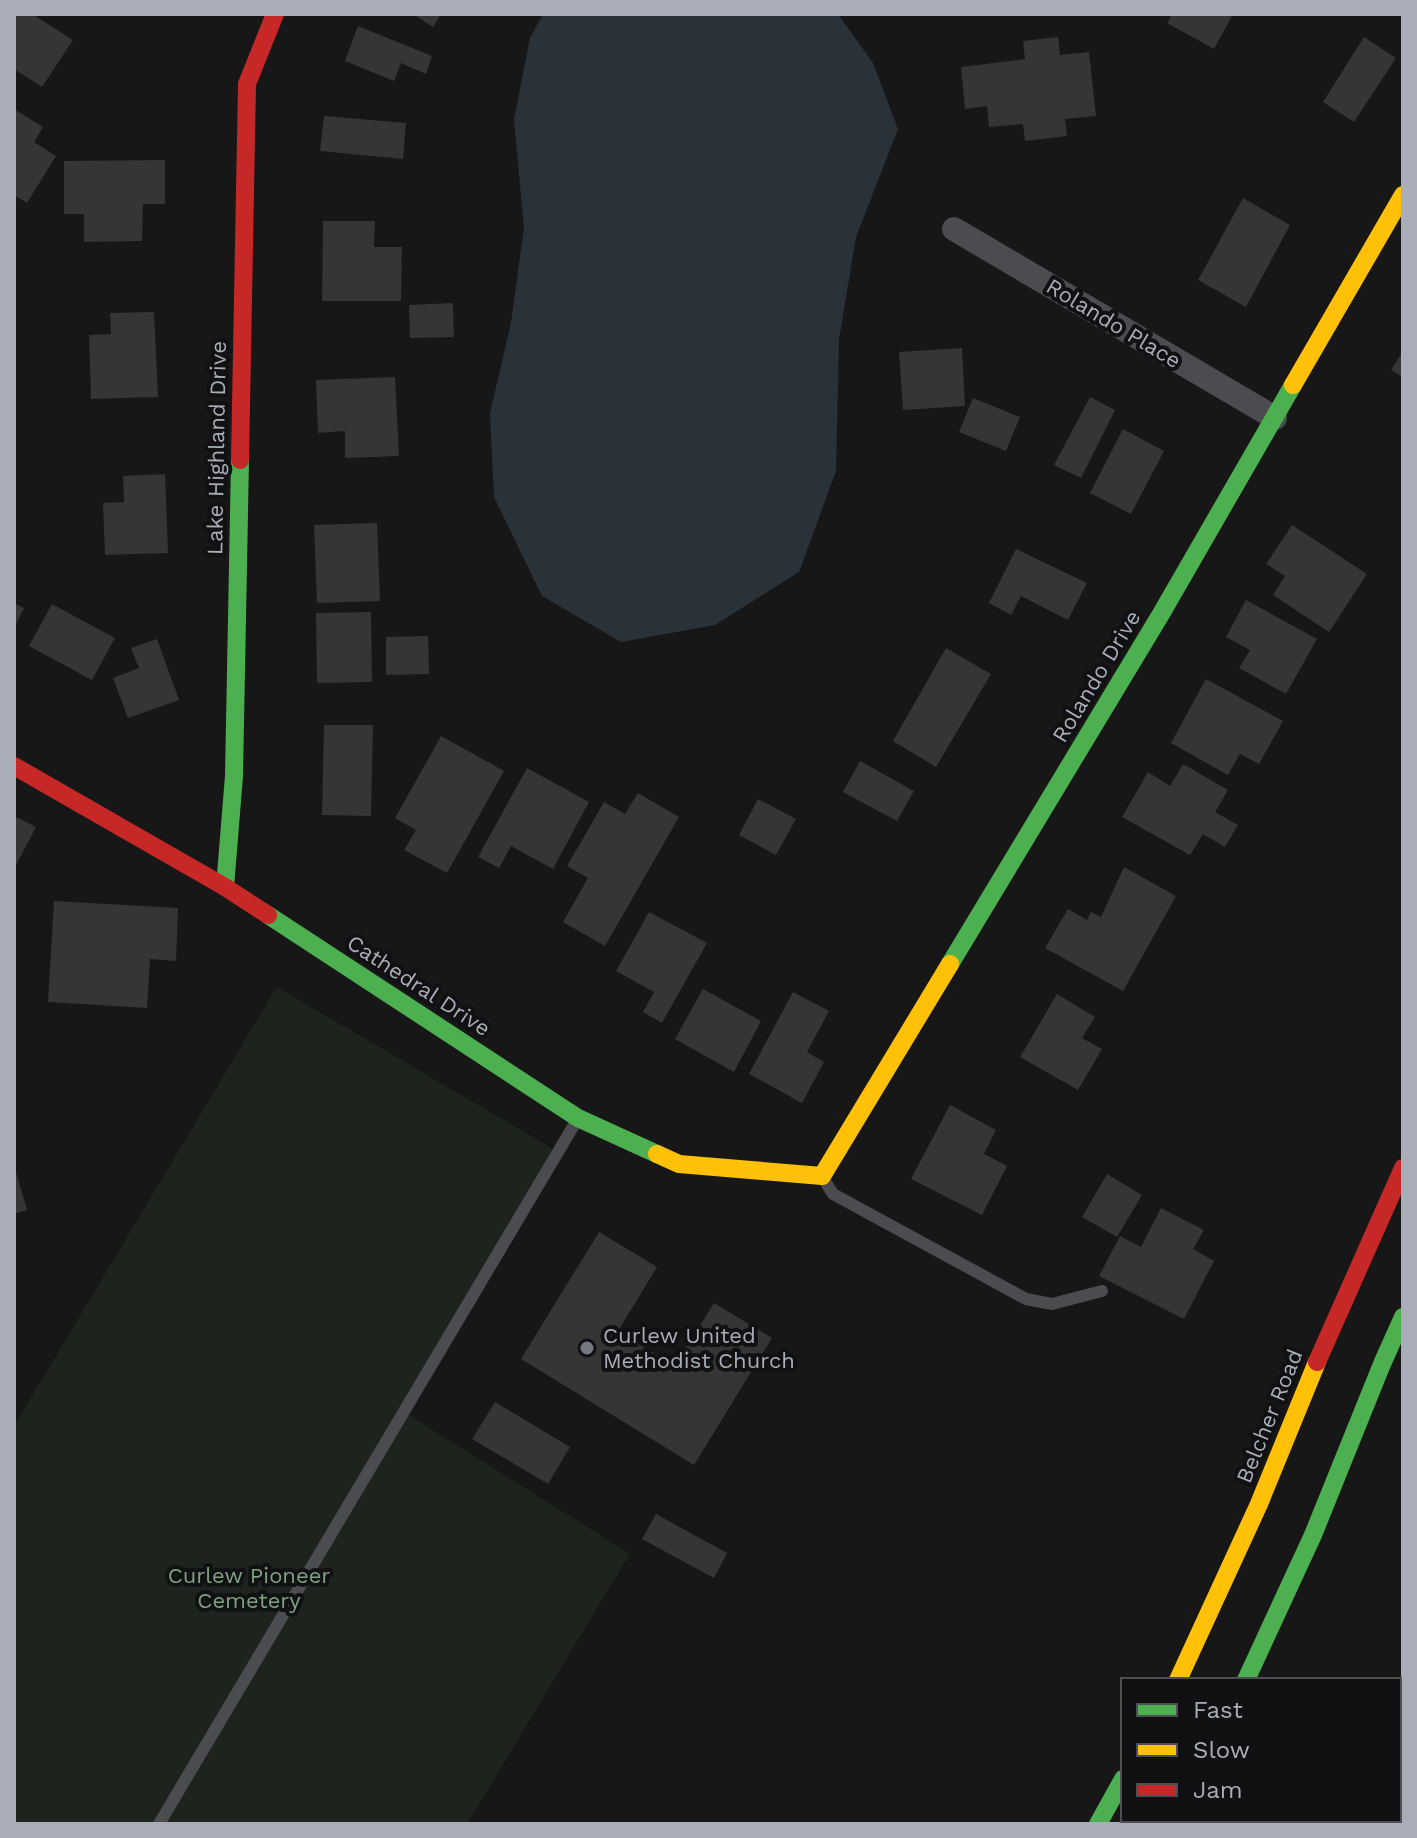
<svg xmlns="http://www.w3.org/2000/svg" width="1417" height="1838" font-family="'Work Sans',sans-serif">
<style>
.green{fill:#1d241e}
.water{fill:#2a3239}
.building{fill:#353536}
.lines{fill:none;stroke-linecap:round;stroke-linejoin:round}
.lane{stroke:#4b4c50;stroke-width:12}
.street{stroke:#4b4c50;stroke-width:24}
.fast{stroke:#4caf50;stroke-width:18}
.slow{stroke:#ffc107;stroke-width:18}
.jam{stroke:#c62828;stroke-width:18}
.poi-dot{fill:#757880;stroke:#111113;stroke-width:3}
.labels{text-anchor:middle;stroke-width:8;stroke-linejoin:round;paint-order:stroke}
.street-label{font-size:22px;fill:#a8adb8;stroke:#111113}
.poi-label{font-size:22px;fill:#a8adb8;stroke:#111113;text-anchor:start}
.park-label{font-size:22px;fill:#7fa381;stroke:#111113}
</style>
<rect width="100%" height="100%" fill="#171717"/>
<!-- green -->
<path class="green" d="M277 987 558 1152 404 1412 630 1554 467 1824H14V1426Z"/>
<!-- water -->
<path class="water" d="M543 14H838L873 63 898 129 856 237 839 340 836 471 799 572 715 625 621 642 542 596 494 497 490 413 511 323 524 228 514 120 530 38Z"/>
<!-- building -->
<path class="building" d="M18 14H32L73 40 42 87 14 69V21Z
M413 14H441L433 27Z
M1172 14H1233L1214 49 1167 23Z
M358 26 432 56 426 74 401 63 394 81 345 61Z
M1058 37 1060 55 1089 52 1096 116 1065 119 1067 136 1025 141 1023 124 989 127 987 106 965 109 961 67 1025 59 1023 41Z
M1364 37 1396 58 1354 122 1323 102Z
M14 109 43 127 34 142 56 156 27 203 14 195Z
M324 116 406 123 403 159 320 151Z
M165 160V204H143L142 241 84 242V214H64V161Z
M1243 198 1290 225 1246 307 1198 280Z
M323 221H375L374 247H402L401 301H322Z
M453 303 454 337 410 338 409 305Z
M154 312 158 397 91 399 89 335 111 334 110 313Z
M962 348 965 406 903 410 899 352Z
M1403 351V377L1391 370Z
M395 377 399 456 345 458V431L318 433 316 380Z
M1090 397 1115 410 1081 478 1054 465Z
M973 398 1020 417 1006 451 959 432Z
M1123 429 1164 451 1131 514 1090 493Z
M165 474 168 553 105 555 103 503 124 502 123 476Z
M377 523 380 601 317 603 314 525Z
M1292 525 1367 574 1329 632 1273 595 1285 576 1266 564Z
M1016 549 1087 583 1068 620 1021 596 1011 615 989 603Z
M1246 600 1317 639 1286 694 1239 668 1250 650 1226 637Z
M14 603 24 608 14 628Z
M52 604 115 638 92 680 29 646Z
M371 612 372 682 317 683 316 613Z
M428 636 429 674 386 675V637Z
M157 639 179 700 128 718 113 678 139 668 131 648Z
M946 648 991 674 936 767 893 741Z
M1206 679 1283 721 1259 764 1240 754 1228 775 1171 743Z
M324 725H373L371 816 322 815Z
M441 736 504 771 447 873 404 850 416 830 395 818Z
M860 761 914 791 897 821 843 792Z
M1183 764 1228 790 1215 812 1238 825 1225 847 1203 834 1190 855 1122 817 1148 772 1170 786Z
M527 768 589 802 553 869 511 846 499 868 478 857Z
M638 793 679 817 605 946 563 922 588 878 567 866 604 802 625 814Z
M758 799 796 819 776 855 739 835Z
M14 816 36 827 14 869Z
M1124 867 1176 896 1123 991 1045 948 1068 909 1087 920 1091 912 1101 917Z
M54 901 178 908 176 961 150 959 147 1008 48 1002Z
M649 912 707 943 662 1023 643 1012 654 992 616 971Z
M703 989 761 1021 734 1072 675 1039Z
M793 992 829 1011 807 1052 824 1062 802 1103 749 1074Z
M1057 994 1095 1017 1082 1038 1102 1049 1078 1090 1020 1057Z
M950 1105 996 1130 984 1154 1007 1166 982 1215 911 1179Z
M14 1165 27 1210 14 1214Z
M1107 1174 1142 1195 1117 1237 1082 1217Z
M1161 1208 1204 1230 1193 1249 1214 1261 1184 1319 1099 1276 1120 1236 1141 1247Z
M599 1232 657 1267 618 1331 675 1366 714 1303 772 1338 694 1465 521 1359Z
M495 1402 570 1447 548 1484 472 1439Z
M656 1514 727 1553 714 1578 642 1539Z
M1399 1702 1403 1705V1816L1399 1813Z
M1332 1820H1381L1388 1824H1330Z"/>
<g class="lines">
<!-- lane -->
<path class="lane" d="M823 1178 833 1194 1026 1299 1052 1304 1102 1291
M159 1824 577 1120"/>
<!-- street -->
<path class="street" d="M954 229 1275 418"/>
<!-- fast -->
<path class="fast" d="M225 887 234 776 240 460
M268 915 578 1118 657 1154
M950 964 1161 614 1293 385
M1246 1680 1313 1535 1382 1364 1403 1317
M1098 1824 1123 1779"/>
<!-- slow -->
<path class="slow" d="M1293 385 1403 195
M657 1154 679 1164 822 1176 950 964
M1178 1680 1259 1504 1317 1362"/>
<!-- jam -->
<path class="jam" d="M240 460 247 84 275 14
M14 766 225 887 268 915
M1317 1362 1403 1168
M1169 1824 1171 1820"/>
</g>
<!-- markers -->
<circle class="poi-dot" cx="587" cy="1348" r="8"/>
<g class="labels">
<!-- street labels -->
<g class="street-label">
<text transform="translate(1114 323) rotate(31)" y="8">Rolando Place</text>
<text transform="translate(216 448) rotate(-89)" y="8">Lake Highland Drive</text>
<text transform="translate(1096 676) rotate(-59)" y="8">Rolando Drive</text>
<text transform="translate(419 985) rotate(33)" y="8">Cathedral Drive</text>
<text transform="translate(1269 1416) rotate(-68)" y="8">Belcher Road</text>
</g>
<!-- poi labels -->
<g class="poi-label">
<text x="603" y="1343">Curlew United<tspan x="603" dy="25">Methodist Church</tspan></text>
</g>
<!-- park labels -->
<g class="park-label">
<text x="249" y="1583">Curlew Pioneer<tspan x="249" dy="25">Cemetery</tspan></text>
</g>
</g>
<!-- border -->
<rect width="1417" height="1838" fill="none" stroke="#a8adb8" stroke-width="32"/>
<!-- legend -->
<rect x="1121" y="1678" width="280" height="144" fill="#111113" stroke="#4d4f55" stroke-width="2"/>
<rect x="1137" y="1704" width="40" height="12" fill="#4caf50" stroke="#4d4f55" stroke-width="2"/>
<text x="1193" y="1718" font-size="24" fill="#a8adb8">Fast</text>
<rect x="1137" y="1744" width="40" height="12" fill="#ffc107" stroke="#4d4f55" stroke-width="2"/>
<text x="1193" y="1758" font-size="24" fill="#a8adb8">Slow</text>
<rect x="1137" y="1784" width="40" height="12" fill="#c62828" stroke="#4d4f55" stroke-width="2"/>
<text x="1193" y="1798" font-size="24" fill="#a8adb8">Jam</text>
</svg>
